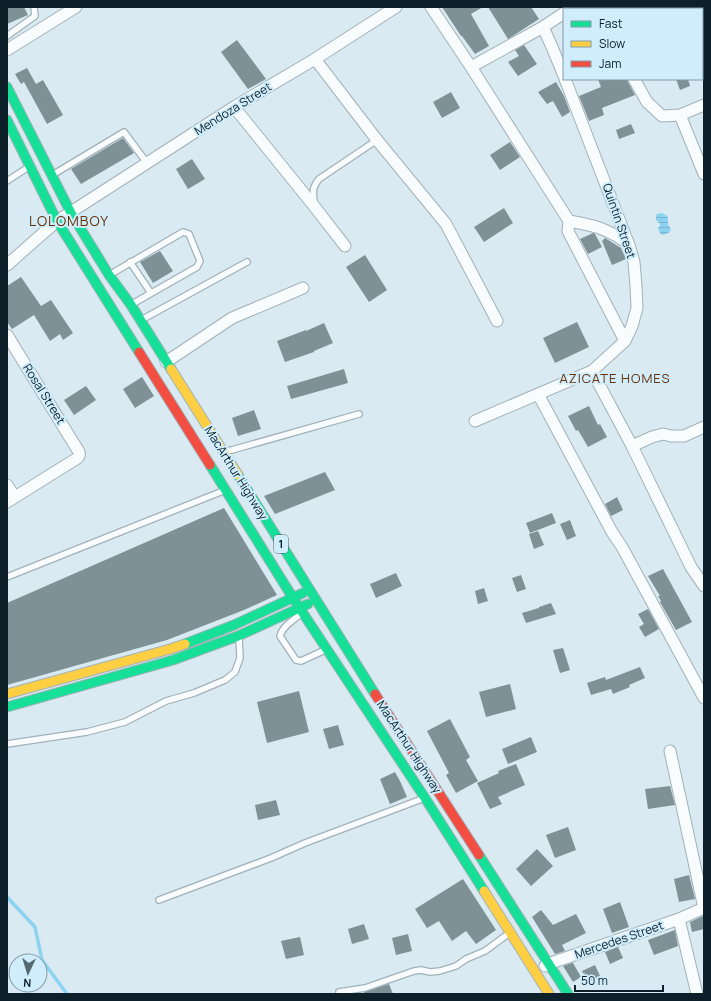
<svg xmlns="http://www.w3.org/2000/svg" width="711" height="1001" font-family="Manrope,sans-serif">
<style>
.water{fill:url(#water-rules)}
.lines{fill:none;stroke-linecap:round;stroke-linejoin:round}
.stream{stroke:#8cd2f1;stroke-width:3.5}
.building{fill:#7e9196}
.lane-casing{stroke:#a1b1b9;stroke-width:8}
.street-casing{stroke:#a1b1b9;stroke-width:13}
.fast-casing{stroke:#a1b1b9;stroke-width:11}
.slow-casing{stroke:#a1b1b9;stroke-width:11}
.jam-casing{stroke:#a1b1b9;stroke-width:11}
.lane{stroke:#f9fcfd;stroke-width:5.5}
.street{stroke:#f9fcfd;stroke-width:11}
.fast{stroke:#16e098;stroke-width:9}
.slow{stroke:#ffcf43;stroke-width:9}
.jam{stroke:#f24e42;stroke-width:9}
.labels{text-anchor:middle;stroke-width:4;stroke-linejoin:round;paint-order:stroke}
.shield{fill:#d0edfc;stroke:#485e68;stroke-width:1}
.shield-label{font-size:11px;font-weight:bold;fill:#0d2029}
.street-label{font-size:12px;fill:#0d2029;stroke:#d0edfc}
.neighbourhood-label{font-size:13px;letter-spacing:1px;fill:#6c2f03;stroke:#d0edfc}
.quarter-label{font-size:14px;letter-spacing:1px;fill:#6c2f03;stroke:#d0edfc}
</style>
<defs>
<pattern id="water-rules" width="6" height="5" patternUnits="userSpaceOnUse"><rect width="6" height="5" fill="#8cd2f1"/><path d="M0 2.5h6" fill="none" stroke="#78b4cf"/></pattern>
</defs>
<rect width="100%" height="100%" fill="#daeaf2"/>
<!-- water -->
<path class="water" d="M662 213 667 216 668 218V225C674 230 669 234 662 235L660 233 658 228 660 226V224L656 220V216L657 214Z"/>
<g class="lines">
<!-- stream -->
<path class="stream" d="M7 897 35 927 42 960 67 994"/>
</g>
<!-- building -->
<path class="building" d="M7 7H24L28 15 7 24Z
M442 7H483L471 14 489 46 475 54 462 36H461Z
M488 7H531L539 19 508 39Z
M237 40 266 79 248 89 221 52Z
M524 45 537 64 518 76 508 62 519 56 515 50Z
M27 68 36 84 43 80 63 115 47 124 24 82 21 84 15 74Z
M598 79H627L628 82 635 95 602 108 604 115 589 121 579 96 601 87Z
M676 79H688L690 86 680 90Z
M556 82 564 96 570 112 562 117 553 101 547 104 538 92Z
M451 92 460 108 442 118 433 102Z
M631 124 635 133 619 139 616 130Z
M123 138 134 153 81 184 71 169Z
M510 142 520 157 500 170 490 155Z
M192 159 205 179 188 189 176 169Z
M504 208 513 223 484 242 474 227Z
M593 233 595 234 602 247 588 254 580 239Z
M605 238 621 248 626 259 612 265 602 241Z
M160 251 173 271 153 283 140 262Z
M365 255 387 290 369 302 346 267Z
M21 277 41 306 51 300 73 333 63 340 60 334 50 341 34 315 12 329 7 322V286Z
M577 322 589 347 555 363 543 338Z
M324 323 333 343 314 351V352L285 362 277 341 306 330V331Z
M344 369 348 383 291 399 287 386Z
M142 377 154 396 135 408 123 389Z
M86 386 96 400 74 415 64 400Z
M589 406 598 425 600 424 607 437 588 447 578 430 576 431 568 416Z
M254 410 261 429 238 436 232 418Z
M325 472 335 490 275 514 264 496Z
M617 497 623 510 611 516 605 504Z
M224 508 277 595 244 610 167 640 7 685V603Z
M552 513 556 523 530 533 526 523Z
M570 520 576 536 567 540 560 524Z
M538 531 544 545 534 549 529 534Z
M663 569 692 622 676 630 660 602 661 601 658 596H660L648 576Z
M396 573 402 586 376 598 370 584Z
M521 575 526 589 517 592 512 578Z
M484 588 488 601 478 604 475 591Z
M551 603 556 614 526 623 522 613 539 608V607Z
M648 609 659 629 645 637 639 627 644 624 638 614Z
M563 648 570 670 560 673 553 650Z
M640 667 645 678 629 685 630 687 613 694 611 689 591 695 587 683 605 677 606 680Z
M510 684 516 709 486 717 479 692Z
M299 691 309 732 267 743 257 702Z
M450 719 470 757 466 760 478 781 456 793 446 775 449 773 427 731Z
M338 725 344 745 329 749 323 729Z
M531 737 537 752 508 764 502 749Z
M516 764 525 785 498 797 502 804 490 809 477 783 499 773 498 771Z
M395 772 400 781 407 797 390 804 380 779Z
M670 786 675 805 648 809 645 789Z
M276 800 280 815 258 820 255 805Z
M568 827 576 850 555 858 546 835Z
M537 849 553 866 531 886 516 869Z
M689 875 695 899 679 902 674 879Z
M463 879 496 930 476 944 466 931 452 941 439 921 427 928 415 909Z
M620 902 629 927 612 933 603 909Z
M541 910 553 925 576 914 586 933 562 945 565 951 555 954 532 917Z
M703 916H704V929L692 932 690 922Z
M364 924 369 939 352 944 348 929Z
M675 930 678 946 654 955 648 940Z
M408 934 412 951 396 955 392 938Z
M300 937 304 955 286 959 281 941Z
M618 947 623 958 610 964 605 952Z
M572 963H573L581 977 573 982 563 966Z
M595 965 600 976 588 982 582 971Z
M389 984 393 994H364V992Z"/>
<g class="lines">
<!-- lane casing -->
<g class="lane-casing">
<path id="lane" d="M7 36 35 16 34 7
M54 174 124 132 147 163
M7 181 27 168
M314 202C313 191 312 188 319 179L377 140
M130 262 151 293
M111 274 183 232 189 234 200 261 197 267 134 303
M143 319 247 262
M226 451 232 450 359 414
M7 577 223 491
M301 614C293 620 282 627 280 636L296 660 301 661 325 650
M7 744 87 732 125 722 166 701 194 693 225 680 235 672 240 658 239 637
M159 900 271 858 305 843 422 799
M339 992 365 988 414 971 421 970 430 972 440 971 456 966 466 959 485 951 508 934"/>
</g>
<!-- street casing -->
<g class="street-casing">
<path id="street" d="M431 7 471 67 569 221 568 231 625 341
M579 7 580 9
M543 27 552 47 564 76
M7 50 76 7
M315 59 377 140 446 224 497 321
M471 67 543 27 564 13
M634 79 647 102 662 116 680 115 704 174
M234 107 314 206 345 246
M680 115 704 105
M569 221C593 225 609 229 628 244
M7 265 57 221 234 107 315 59 396 7
M7 335 79 452C80 455 79 457 76 459L7 502
M166 362 232 318 303 288
M592 371 632 446 691 567 704 586
M538 394 612 532 622 547 704 698
M475 421 592 371 625 341 632 326 637 308 636 286 634 262 629 245 565 79
M632 446 652 437 663 434 671 436H684L704 427
M7 485 15 497
M670 751 704 908
M679 919 697 994
M545 966 548 964 679 919 704 908"/>
</g>
<!-- fast casing -->
<g class="fast-casing">
<path id="fast" d="M7 87 71 213 109 275 131 305 171 369
M7 120 57 221 139 352
M210 465 293 598 425 798 484 891
M238 475 375 694
M185 644 234 625 303 593
M7 707 173 660 238 636 308 604
M479 855 568 994"/>
</g>
<!-- slow casing -->
<g class="slow-casing">
<path id="slow" d="M171 369 238 475
M7 694 170 649 185 644
M484 891 549 994"/>
</g>
<!-- jam casing -->
<g class="jam-casing">
<path id="jam" d="M139 352 210 465
M375 694 479 855"/>
</g>
<!-- lane -->
<use href="#lane" class="lane"/>
<!-- street -->
<use href="#street" class="street"/>
<!-- fast -->
<use href="#fast" class="fast"/>
<!-- slow -->
<use href="#slow" class="slow"/>
<!-- jam -->
<use href="#jam" class="jam"/>
</g>
<g class="labels">
<!-- shield labels -->
<rect class="shield" x="274" y="535" width="14" height="18" rx="3"/>
<g class="shield-label">
<text x="281" y="548">1</text>
</g>
<!-- street labels -->
<g class="street-label">
<text transform="translate(233 109) rotate(-32)" y="4">Mendoza Street</text>
<text transform="translate(619 221) rotate(71)" y="4">Quintin Street</text>
<text transform="translate(44 394) rotate(58)" y="4">Rosal Street</text>
<text transform="translate(236 473) rotate(58)" y="4">MacArthur Highway</text>
<text transform="translate(409 747) rotate(57)" y="4">MacArthur Highway</text>
<text transform="translate(619 940) rotate(-19)" y="4">Mercedes Street</text>
</g>
<!-- neighbourhood labels -->
<g class="neighbourhood-label">
<text x="615" y="383">AZICATE HOMES</text>
</g>
<!-- quarter labels -->
<g class="quarter-label">
<text x="69" y="226">LOLOMBOY</text>
</g>
</g>
<!-- border -->
<rect width="711" height="1001" fill="none" stroke="#0d2029" stroke-width="16"/>
<!-- legend -->
<rect x="563" y="8" width="140" height="72" fill="#d0edfc" stroke="#829ba8"/>
<rect x="571" y="21" width="20" height="6" fill="#16e098" stroke="#829ba8"/>
<text x="599" y="28" font-size="12" fill="#0d2029">Fast</text>
<rect x="571" y="41" width="20" height="6" fill="#ffcf43" stroke="#829ba8"/>
<text x="599" y="48" font-size="12" fill="#0d2029">Slow</text>
<rect x="571" y="61" width="20" height="6" fill="#f24e42" stroke="#829ba8"/>
<text x="599" y="68" font-size="12" fill="#0d2029">Jam</text>
<!-- north arrow -->
<g transform="translate(28 973) rotate(184)"><circle r="19" fill="#d0edfc" stroke="#829ba8"/>
<path d="M0-3L7 15L0 10L-7 15Z" fill="#55676f"/>
<text y="-6" font-size="11" font-weight="bold" text-anchor="middle" fill="#0d2029">N</text>
</g>
<!-- scale -->
<path d="M575 985v6h88v-6" fill="none" stroke="#0d2029" stroke-width="2"/>
<text x="581" y="985" font-size="12" fill="#0d2029" stroke="#d0edfc" stroke-width="3" paint-order="stroke">50 m</text>
</svg>
